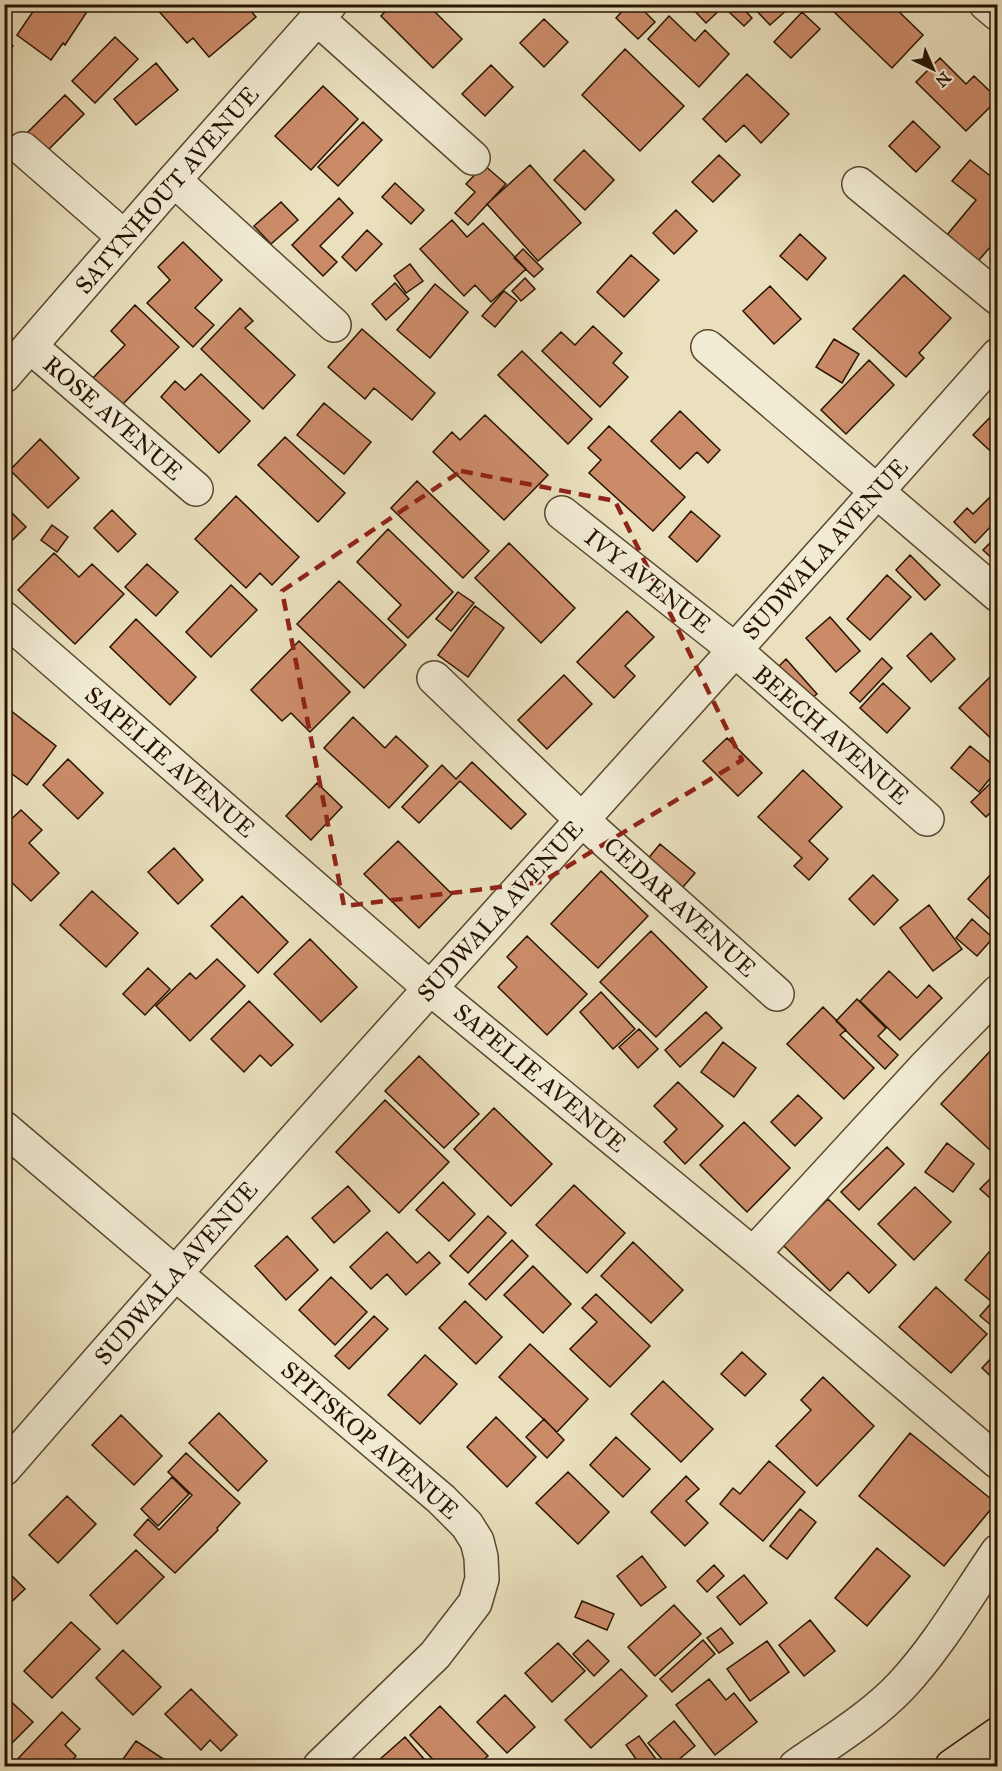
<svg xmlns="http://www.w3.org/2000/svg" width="1002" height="1771" font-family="'IM FELL Great Primer',serif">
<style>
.building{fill:#cb8b69;stroke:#281400;stroke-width:1.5}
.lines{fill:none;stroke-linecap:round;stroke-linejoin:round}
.minor-casing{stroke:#58472f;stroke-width:36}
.major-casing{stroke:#281400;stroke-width:36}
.minor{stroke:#f1ebd4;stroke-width:33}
.major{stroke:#eae0bd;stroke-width:33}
.marked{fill:none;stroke:#8f2418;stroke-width:4.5;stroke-dasharray:12 8;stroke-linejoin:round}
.labels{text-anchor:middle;stroke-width:4.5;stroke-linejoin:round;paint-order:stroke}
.street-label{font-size:24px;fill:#281400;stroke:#f1ebd4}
</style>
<rect width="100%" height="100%" fill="#eae0bd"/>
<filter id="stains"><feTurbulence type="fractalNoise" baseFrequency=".00333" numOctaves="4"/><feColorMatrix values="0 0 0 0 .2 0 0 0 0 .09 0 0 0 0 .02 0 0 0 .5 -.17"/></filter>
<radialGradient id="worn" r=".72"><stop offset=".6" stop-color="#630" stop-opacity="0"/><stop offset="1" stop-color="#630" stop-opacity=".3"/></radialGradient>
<!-- building -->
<path class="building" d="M38 4H92L65 45 63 43 51 60 17 35Z
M160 4H245L256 17 209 57 193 38 187 43 156 8Z
M392 4H427L462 39 433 68 381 16Z
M629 4H637L655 22 638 39 616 18Z
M648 4H661L653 11Z
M688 4H726L706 23Z
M736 4H739L752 18 744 26 729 12Z
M750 4H785L789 8 770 25Z
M839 4H891L923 35 892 68 833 11Z
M802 12 820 29 791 58 774 42Z
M669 16 695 41 705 30 729 54 699 87 648 39Z
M544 19 568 42 544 67 520 43Z
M115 37 138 59 95 103 72 81Z
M4 40 13 46 4 56Z
M625 49 684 106 640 151 582 95Z
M940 58 966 84 974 76 998 99 966 131 916 82Z
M156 63 178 90 136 125 114 99Z
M491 65 513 87 485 116 462 94Z
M747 74 789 114 761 143 744 125 726 142 703 119Z
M323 86 358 119 311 170 275 136Z
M65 95 84 114 46 152 27 133Z
M913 121 940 147 916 172 889 146Z
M363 122 382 140 338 186 318 167Z
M584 150 614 180 585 210 554 180Z
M719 155 740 175 713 202 692 182Z
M970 160 998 182V238L973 267 942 241 976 200 952 181Z
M484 165 506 184 468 225 455 213 475 192 466 184Z
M530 165 581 223 538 261 487 204Z
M395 183 424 210 411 224 382 197Z
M339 198 353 213 320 246 337 262 323 276 292 245Z
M281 202 298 220 271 244 254 226Z
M676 210 697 231 674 254 653 233Z
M452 220 467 237 483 223 526 269 491 302 475 285 464 296 420 249Z
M367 230 382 244 356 271 342 257Z
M800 234 826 258 807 280 780 256Z
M183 242 222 280 195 308 214 325 193 347 147 303 170 280 158 267Z
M523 249 543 269 534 277 514 258Z
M631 255 659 280 624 317 597 292Z
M410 264 423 281 406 293 394 276Z
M904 275 951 318 919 353 924 358 906 377 853 329Z
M525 278 535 289 521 301 512 291Z
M395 283 409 299 386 320 372 304Z
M435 284 468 312 430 358 397 330Z
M770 286 801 319 774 344 743 311Z
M504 291 517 301 495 327 482 316Z
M135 305 179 347 119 408 90 381 125 345 111 331Z
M240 308 253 321 245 328 295 375 263 409 201 349Z
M593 326 622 353 613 363 628 377 600 407 542 351 561 332 575 345Z
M362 329 435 393 412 420 374 388 365 399 328 367Z
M834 339 859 354 842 383 816 367Z
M522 351 592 419 568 444 498 375Z
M869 360 894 385 846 434 821 410Z
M201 374 250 421 219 453 161 397 175 381 185 390Z
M324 403 371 442 344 474 297 435Z
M998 409V458L973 435Z
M680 411 720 450 708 463 697 452 680 469 651 441Z
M485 415 548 475 504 520 433 452 452 432 460 440Z
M609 426 685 497 653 531 589 473 601 460 588 448Z
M285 437 345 493 318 522 258 465Z
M40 439 79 478 48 508 10 470Z
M417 481 489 551 463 578 391 508Z
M998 489V519L975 543 954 522 967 508 973 514Z
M236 496 299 557 272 585 260 573 246 588 195 539Z
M4 505 26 527 4 548Z
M112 510 136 534 118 552 94 528Z
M691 511 720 536 697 562 669 537Z
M52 525 68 537 57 552 41 540Z
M388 529 453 592 408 638 388 619 401 605 357 562Z
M998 535V564L983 550Z
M509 543 575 608 541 643 475 578Z
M54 553 79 577 92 564 124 594 75 644 18 590Z
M910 555 940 585 925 600 896 570Z
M147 564 178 592 156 616 125 587Z
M887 575 911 597 870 640 847 619Z
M339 581 406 645 364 688 297 624Z
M231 585 257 610 211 657 186 632Z
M458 592 474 603 451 631 436 619Z
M475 606 504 628 468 677 438 655Z
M627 611 654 637 625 666 635 676 614 698 577 662Z
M830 617 860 651 836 672 806 638Z
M136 619 196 677 170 705 110 647Z
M931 633 955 659 931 682 907 656Z
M299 641 350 692 310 732 291 713 282 721 251 690Z
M882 658 892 668 860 702 850 693Z
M786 659 817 694 805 704 774 671Z
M998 669V745L959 708Z
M564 675 592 704 547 749 518 720Z
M883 683 910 708 887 733 860 708Z
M10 710 56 746 27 785 4 768V717Z
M353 717 385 748 396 736 428 766 389 808 324 748Z
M727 738 762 773 738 796 703 761Z
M970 746 998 769 979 792 951 768Z
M68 759 103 793 78 819 43 785Z
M472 762 526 814 511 829 460 781 419 823 402 807 442 765 456 779Z
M803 770 842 807 809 841 828 859 809 880 794 866 802 858 758 817Z
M998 776V805L986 817 971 802Z
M317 783 342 807 311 840 286 816Z
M21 810 42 830 29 843 59 873 31 901 4 875V826Z
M398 841 452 894 419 928 364 874Z
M660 844 695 873 677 894 642 866Z
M174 848 203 880 178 904 148 872Z
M601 871 648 916 598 968 551 924Z
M993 872 998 876V917L993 922 968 899Z
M873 875 898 900 874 925 849 899Z
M92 891 138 933 106 967 60 925Z
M242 896 288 942 258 973 211 926Z
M929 905 962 949 933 971 900 928Z
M972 919 993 938 977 956 956 938Z
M651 931 707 987 656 1037 600 982Z
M527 936 587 994 547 1035 498 987 517 967 507 957Z
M310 939 357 987 321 1022 274 974Z
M217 959 245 986 190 1041 156 1006 190 973 196 979Z
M148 968 170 989 145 1015 123 994Z
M889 971 917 998 929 985 942 998 900 1040 860 1001Z
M601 992 635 1029 613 1049 580 1012Z
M857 999 886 1028 878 1036 898 1055 885 1069 836 1021Z
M249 1001 293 1045 271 1066 260 1055 244 1072 211 1039Z
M823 1007 846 1030 840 1035 874 1068 844 1099 787 1044Z
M706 1012 722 1028 680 1067 665 1050Z
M639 1029 658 1049 638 1068 619 1047Z
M723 1042 756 1068 734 1097 701 1072Z
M993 1048 998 1052V1143L990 1150 941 1104Z
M419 1056 479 1114 444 1148 385 1091Z
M678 1082 723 1126 685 1164 664 1142 677 1129 654 1106Z
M798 1095 822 1118 795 1146 771 1122Z
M385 1100 449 1162 399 1213 336 1152Z
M494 1108 552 1164 511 1206 454 1149Z
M744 1122 790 1168 747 1212 700 1165Z
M947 1143 974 1164 953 1192 925 1172Z
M887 1147 904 1164 859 1210 841 1192Z
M998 1171V1205L980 1189Z
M443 1182 475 1214 449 1241 416 1210Z
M574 1185 625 1233 587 1273 536 1225Z
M348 1186 370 1211 334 1243 312 1218Z
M915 1187 951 1222 914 1260 878 1224Z
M828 1199 896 1265 869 1293 848 1272 830 1291 783 1245Z
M488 1216 506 1233 468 1273 450 1256Z
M387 1232 417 1263 429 1252 440 1263 406 1295 387 1274 371 1289 350 1267Z
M287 1236 318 1270 286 1300 255 1266Z
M512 1240 528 1256 486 1300 469 1284Z
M633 1242 683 1290 651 1323 601 1276Z
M989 1252 998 1259V1331L980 1316 992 1302 965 1280Z
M533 1266 571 1304 543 1333 504 1295Z
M331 1277 367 1312 335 1345 299 1310Z
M936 1287 987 1334 951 1373 899 1327Z
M596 1294 650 1346 610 1387 570 1349 597 1322 582 1308Z
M465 1301 502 1337 476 1364 439 1328Z
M374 1316 388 1329 349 1369 335 1356Z
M530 1344 588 1399 557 1432 499 1377Z
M998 1351V1383L982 1368Z
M742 1352 766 1374 745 1396 721 1374Z
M425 1355 457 1384 420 1424 388 1395Z
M823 1377 874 1426 817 1486 776 1446 811 1410 801 1400Z
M663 1381 713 1429 681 1462 631 1414Z
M219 1413 267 1461 238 1491 189 1443Z
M121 1415 162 1456 134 1485 92 1445Z
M496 1417 536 1457 507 1487 467 1447Z
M544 1419 564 1440 547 1458 526 1437Z
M910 1433 996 1503 944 1566 859 1496Z
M616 1437 650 1469 623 1497 590 1465Z
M186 1453 240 1503 217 1528 218 1530 175 1573 134 1535 148 1519 159 1530 192 1495 168 1472Z
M769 1461 805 1492 763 1541 720 1504 733 1488 740 1494Z
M568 1472 609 1512 578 1544 536 1503Z
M686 1476 699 1489 686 1501 708 1523 685 1546 651 1512Z
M172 1477 189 1494 158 1526 141 1509Z
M67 1496 96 1524 58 1563 29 1535Z
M800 1509 816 1522 787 1559 770 1546Z
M877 1548 910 1576 867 1626 835 1598Z
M136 1550 164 1577 117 1624 90 1595Z
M642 1556 666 1587 641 1606 617 1576Z
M714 1565 724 1576 707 1592 697 1581Z
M4 1568 25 1589 4 1609Z
M744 1575 767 1603 740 1625 717 1597Z
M582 1601 614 1614 607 1630 575 1617Z
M674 1605 701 1634 655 1676 628 1647Z
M810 1620 835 1651 804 1676 779 1645Z
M71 1622 100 1649 52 1698 24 1671Z
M721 1628 733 1643 719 1653 707 1638Z
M588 1640 609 1661 594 1676 573 1654Z
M703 1640 715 1654 672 1692 660 1679Z
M767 1641 789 1672 750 1701 727 1669Z
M558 1643 585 1671 552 1702 525 1673Z
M123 1650 161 1687 133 1715 96 1678Z
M621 1669 647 1696 591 1748 565 1720Z
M709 1679 726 1700 734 1693 757 1722 715 1755 676 1705Z
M191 1689 237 1735 221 1751 210 1740 201 1750 165 1714Z
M505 1695 535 1727 507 1753 477 1722Z
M5 1696 33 1722 4 1751V1696Z
M440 1706 488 1756 476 1766H439L410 1735Z
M62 1712 80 1729 65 1745 76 1756 67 1766H11Z
M674 1721 695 1746 671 1766H668L648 1743Z
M639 1736 661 1766H641L626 1745Z
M405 1737 424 1759 415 1766H384L379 1760Z
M136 1741 174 1766H118Z"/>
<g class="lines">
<!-- minor casing -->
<g class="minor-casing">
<path id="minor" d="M986 4 998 14
M318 19 473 158
M23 149 124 237
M174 180 334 325
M859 184 998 298
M30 346 196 489
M708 347 998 595
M4 376 174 180 330 4
M562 513 735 650 927 819
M4 618 430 988 753 1254 998 1462
M434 678 582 820 777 994
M4 1128 441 1499 467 1525 477 1541 481 1557 482 1579 475 1603 435 1655 320 1766
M753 1254 926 1066 998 992
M4 1469C330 1093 669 728 998 355
M796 1766C832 1741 872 1717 902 1685 939 1645 967 1596 998 1551"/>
</g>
<!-- major casing -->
<g class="major-casing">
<path id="major" d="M952 1766 998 1734"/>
</g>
<!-- minor -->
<use href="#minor" class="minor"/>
<!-- major -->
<use href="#major" class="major"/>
</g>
<!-- marked area -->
<path class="marked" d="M461 471 615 501 742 760 542 882 344 906 282 591Z"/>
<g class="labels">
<!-- street labels -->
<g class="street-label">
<text transform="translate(167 190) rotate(-49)" y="8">SATYNHOUT AVENUE</text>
<text transform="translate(113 418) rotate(41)" y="8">ROSE AVENUE</text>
<text transform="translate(825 549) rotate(-48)" y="8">SUDWALA AVENUE</text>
<text transform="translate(648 581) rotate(38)" y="8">IVY AVENUE</text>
<text transform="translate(831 735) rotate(41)" y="8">BEECH AVENUE</text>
<text transform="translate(170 762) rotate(41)" y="8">SAPELIE AVENUE</text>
<text transform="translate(680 907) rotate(42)" y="8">CEDAR AVENUE</text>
<text transform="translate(500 911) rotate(-48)" y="8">SUDWALA AVENUE</text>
<text transform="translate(540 1078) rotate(40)" y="8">SAPELIE AVENUE</text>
<text transform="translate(176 1273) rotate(-49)" y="8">SUDWALA AVENUE</text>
<text transform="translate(370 1440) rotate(41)" y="8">SPITSKOP AVENUE</text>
</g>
</g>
<!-- margin -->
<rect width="1002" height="1771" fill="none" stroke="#eae0bd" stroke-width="24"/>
<rect x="6" y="6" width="990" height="1759" fill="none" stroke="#281400" stroke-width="3"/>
<rect x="12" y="12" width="978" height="1747" fill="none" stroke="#281400" stroke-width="1.5"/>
<!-- north arrow -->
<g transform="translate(933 69) rotate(136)" stroke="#f1ebd4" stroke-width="4.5" paint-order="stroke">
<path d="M0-4.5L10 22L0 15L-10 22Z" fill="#281400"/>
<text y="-9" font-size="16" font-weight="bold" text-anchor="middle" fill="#281400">N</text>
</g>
<rect width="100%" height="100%" filter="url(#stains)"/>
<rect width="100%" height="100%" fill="url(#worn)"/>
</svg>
